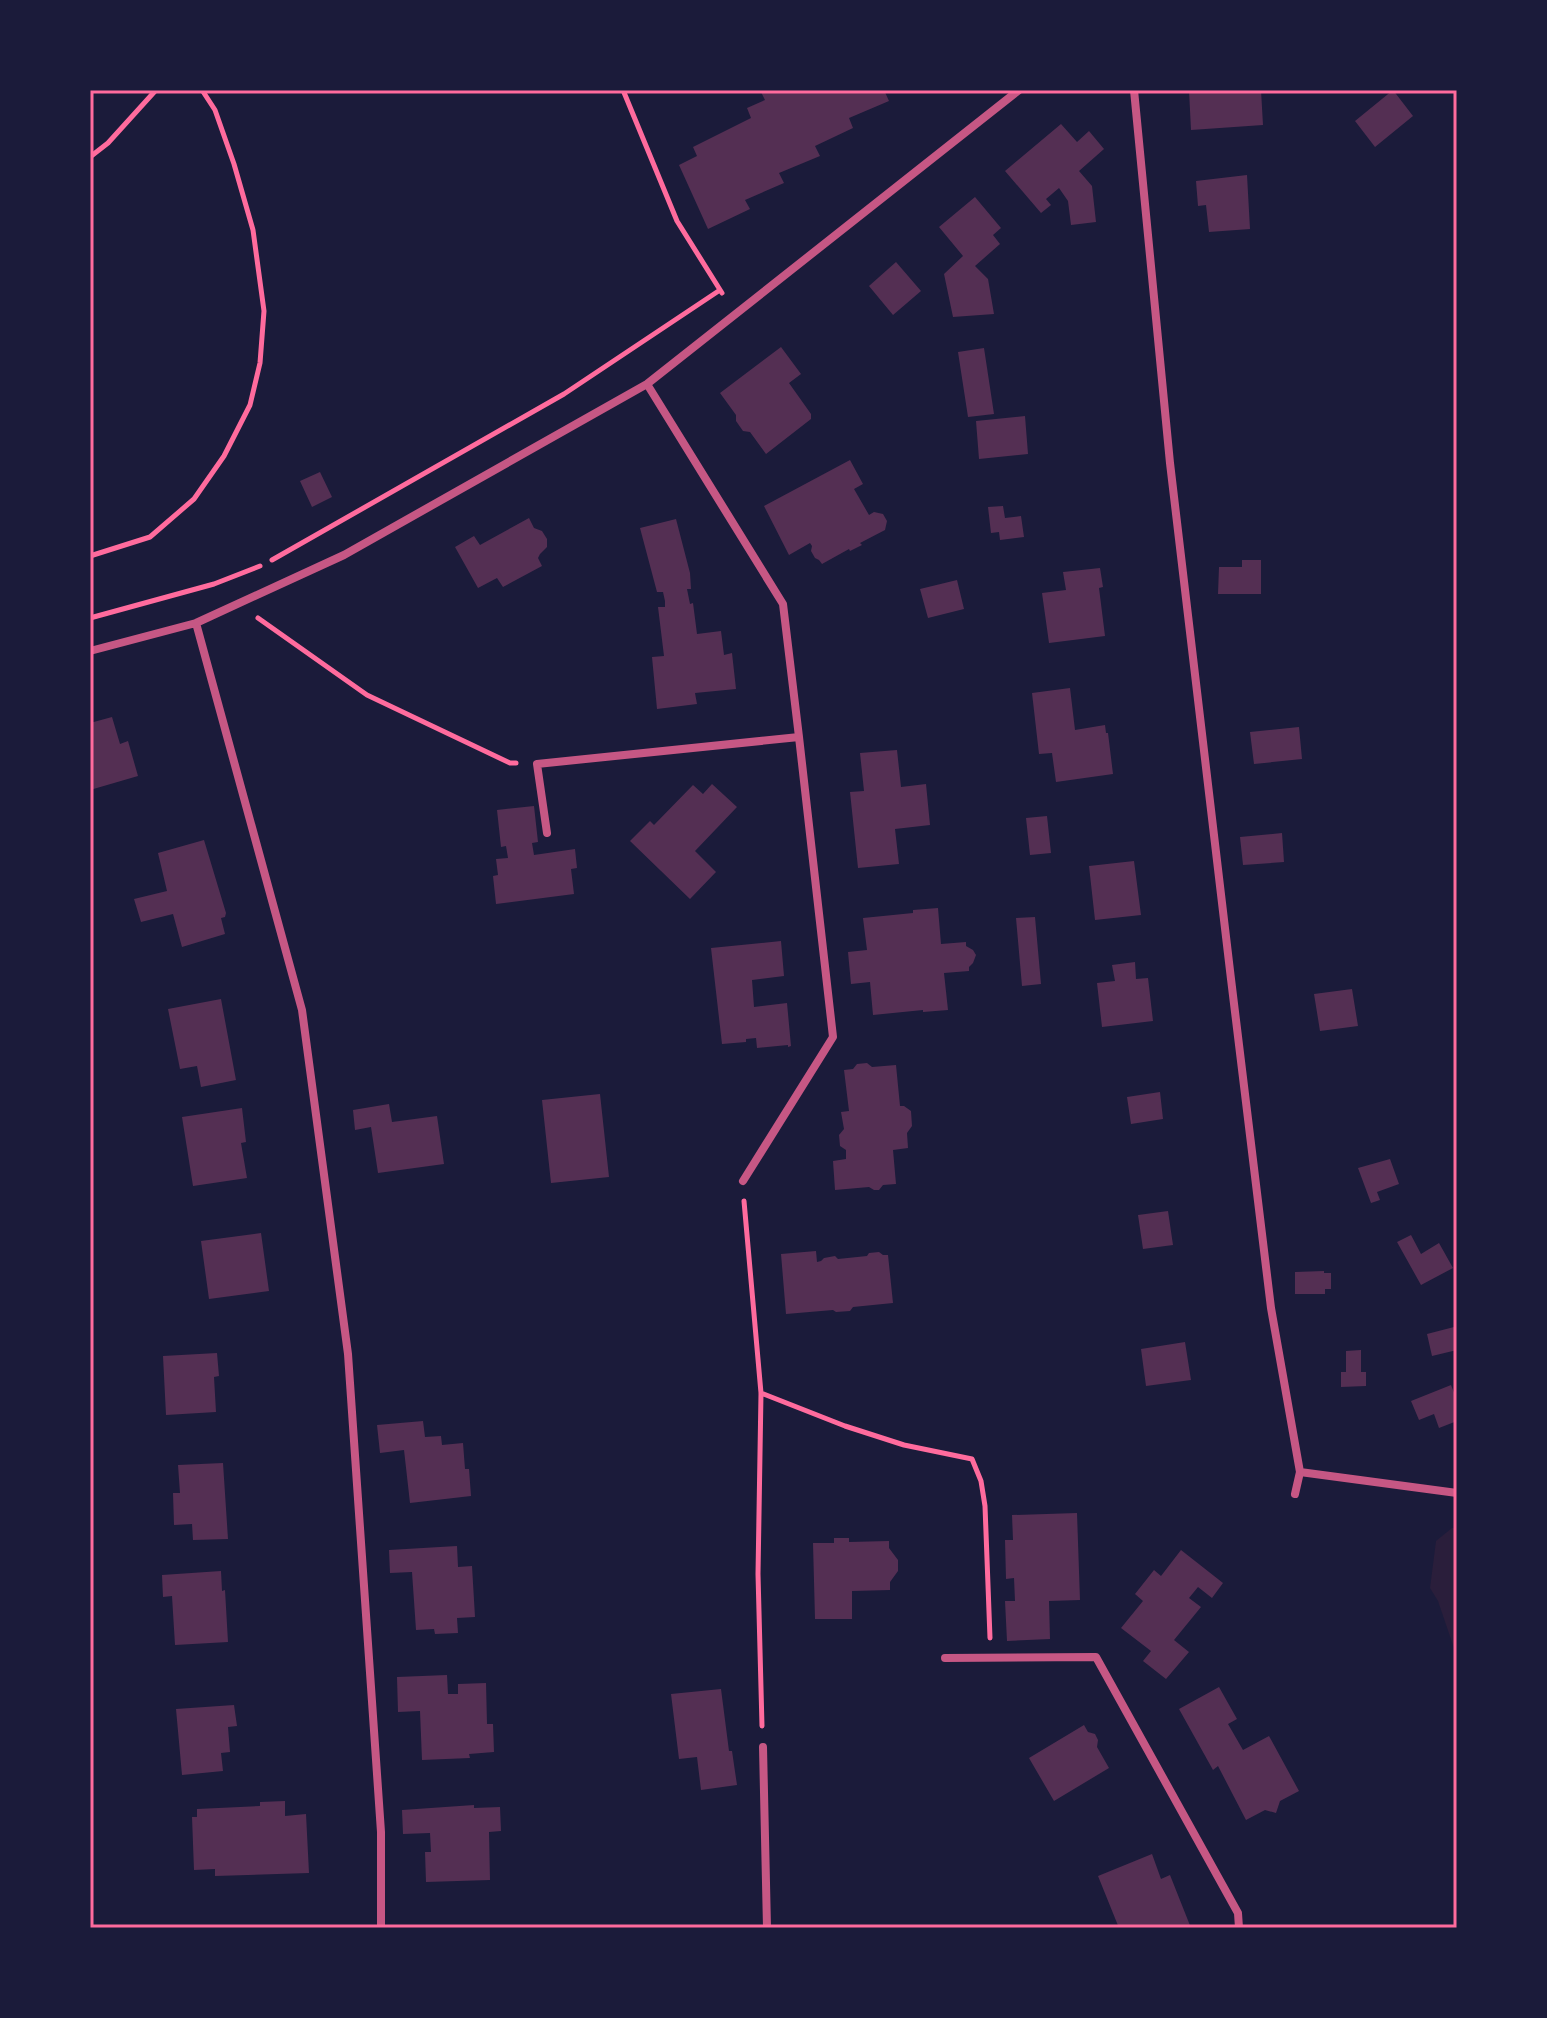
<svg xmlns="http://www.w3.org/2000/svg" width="1547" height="2018" font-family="Literata,serif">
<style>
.green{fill:#2a1e3b}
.building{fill:#542f53}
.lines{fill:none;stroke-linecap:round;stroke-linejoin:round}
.path{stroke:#ff6b9d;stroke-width:5}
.minor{stroke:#c65784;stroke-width:8}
.neatline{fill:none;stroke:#ff6b9d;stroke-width:3}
</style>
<rect width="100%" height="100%" fill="#1b1b3a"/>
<!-- green -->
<path class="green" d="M1452 1528H1457V1657L1438 1601 1430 1588 1436 1541Z"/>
<!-- building -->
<path class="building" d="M760 90H884L889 101 849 118 853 128 815 146 820 156 779 173 784 183 745 200 750 209 708 229 679 165 697 156 693 147 751 118 747 108 765 100Z
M1189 90H1261L1263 125 1191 130Z
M1393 90 1413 116 1375 147 1355 121Z
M1061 124 1077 142 1089 131 1104 149 1079 171 1092 186 1096 222 1071 225 1068 201 1059 188 1046 199 1051 205 1041 213 1005 171Z
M1247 175 1250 229 1209 232 1206 205 1198 206 1196 181Z
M975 197 1001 228 993 235 1000 244 975 266 988 279 994 314 953 317 944 274 963 256 939 227Z
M896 262 921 291 893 315 869 286Z
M781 347 801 374 789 383 811 414V419L766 454 750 432 743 431 736 421V415L720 393Z
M984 348 994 414 968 417 958 352Z
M1025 416 1028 454 979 459 976 421Z
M850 460 863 484 854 489 869 515 874 512 883 514 887 521 885 530 860 543 862 545 850 551 849 549 822 564 819 560 815 558 811 551 812 546 810 543 789 555 764 506Z
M320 472 332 497 312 507 300 481Z
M1003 506 1005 518 1021 516 1024 537 1000 540 999 532 991 533 988 507Z
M529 518 534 528 542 531 547 539V547L540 554 538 558 542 566 503 587 497 578 478 588 455 547 474 536 480 545Z
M676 519 690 573 691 589H687L690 604 693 603 697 634 721 631 724 655 732 653 736 689 695 693 697 704 657 709 652 657 664 656 658 607H665V601L663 592H657L640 528Z
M1242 560H1261V594H1218L1219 567H1242Z
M1100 568 1103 587 1099 588 1105 636 1049 643 1042 593 1066 590 1063 572Z
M957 580 964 609 928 618 920 589Z
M1070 688 1075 730 1105 725 1106 733H1108L1113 774 1056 782 1052 753 1039 754 1032 693Z
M112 717 120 744 128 741 138 776 90 790V723Z
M1299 727 1302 759 1254 764 1250 732Z
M897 750 901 787 926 784 930 825 895 829 899 864 858 868 850 792 864 791 860 753Z
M712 784 737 807 695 851 716 872 690 899 630 841 650 821 654 825 693 785 703 794Z
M534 806 538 842 532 843 534 855 575 849 577 868 571 869 574 894 496 904 493 876 498 875 496 859 508 858 506 846 501 847 497 810Z
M1047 816 1051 853 1030 855 1026 818Z
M1282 833 1284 862 1243 865 1240 837Z
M204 840 226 913 225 917 221 918 225 934 182 947 173 914 141 922 134 899 167 891 158 853Z
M1134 861 1141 915 1095 920 1089 866Z
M938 908 941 944 966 942V946L973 950 976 955 973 963 969 967V971L944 973 948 1010 923 1012V1010L873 1015 870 982 851 984 848 952 867 950 863 918 913 913V910Z
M1035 917 1041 984 1022 986 1016 918Z
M781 941 784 976 752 980 754 1007 787 1003 791 1046 788 1047V1045L757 1048 756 1038 746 1039V1042L722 1044 711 948Z
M1135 962 1136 979 1148 978 1153 1021 1102 1027 1097 983 1115 981 1112 965Z
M1352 989 1358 1026 1320 1031 1314 994Z
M221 999 236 1080 201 1087 197 1066 180 1069 168 1009Z
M867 1063 872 1067 896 1065 900 1106H904L911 1111 912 1126 907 1133 908 1148 893 1150 896 1184 883 1185 879 1190H874L869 1187 835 1190 833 1161 846 1159V1150L840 1146 839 1135 844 1129 841 1112 849 1111 844 1070 853 1069 857 1064Z
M1160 1092 1163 1119 1131 1124 1127 1097Z
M600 1094 609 1177 551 1183 542 1100Z
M389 1104 392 1122 437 1116 444 1164 378 1173 371 1127 355 1130 353 1110Z
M242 1108 246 1142 241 1143 247 1178 193 1186 182 1117Z
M1390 1159 1399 1184 1377 1192 1380 1200 1371 1203 1358 1168Z
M1168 1211 1173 1245 1143 1249 1138 1215Z
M261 1233 269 1291 209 1299 201 1241Z
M1411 1235 1421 1254 1439 1243 1453 1268 1421 1285 1397 1242Z
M816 1251 817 1262 821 1261 824 1258 835 1256 838 1259 867 1256 869 1253 879 1252 883 1255H888L893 1303 853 1307 850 1311 836 1312 833 1310 786 1314 781 1254Z
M1324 1271V1273H1331V1289H1325V1294H1295V1272Z
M1454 1327 1457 1350 1432 1356 1427 1334Z
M1185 1342 1191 1380 1146 1386 1141 1349Z
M1361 1350V1372H1366V1386L1341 1387V1372H1346V1351Z
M217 1353 219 1376 214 1377 216 1412 166 1415 163 1356Z
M1451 1385 1457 1400V1421L1439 1428 1434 1414 1419 1420 1411 1401Z
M423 1421 425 1437 441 1436 442 1445 463 1443 465 1469H469L471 1496 410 1503 404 1450 380 1453 377 1425Z
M223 1463 228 1539 193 1540 192 1524 174 1525 173 1493H180L178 1465Z
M1077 1513 1080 1600 1049 1601 1050 1639 1007 1641 1005 1601H1015L1014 1578 1006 1579 1005 1540H1013L1012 1515Z
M834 1538H849V1542L889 1541V1548L898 1560V1571L890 1582V1590L852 1591V1619H815L813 1543H834Z
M457 1546 458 1567 472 1566 475 1617 457 1618 458 1633 435 1634 434 1629 416 1630 412 1572 390 1573 389 1550Z
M1181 1550 1223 1583 1212 1598 1198 1587 1189 1598 1201 1607 1174 1640 1189 1652 1166 1679 1143 1661 1151 1651 1121 1628 1143 1601 1135 1594 1154 1570 1161 1576Z
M221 1571 222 1591 225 1590 228 1642 175 1645 172 1596 163 1597 162 1575Z
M447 1675 448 1694H458V1684L486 1683 487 1724H493L494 1752 469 1754 470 1758 422 1760 420 1711 398 1712 397 1677Z
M1219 1687 1237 1719 1228 1724 1243 1750 1269 1736 1299 1791 1280 1801 1276 1813 1265 1810 1246 1820 1218 1766 1213 1770 1179 1709Z
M721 1689 729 1751H732L737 1785 701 1790 697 1757 679 1759 671 1694Z
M234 1705 237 1726 228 1727 230 1752 221 1753 223 1771 182 1775 176 1709Z
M1084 1725 1088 1732 1095 1734 1098 1740 1097 1747 1109 1768 1054 1801 1029 1758Z
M285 1801V1816L306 1814 309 1873 215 1876V1869L194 1870 192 1817H197V1809L260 1806V1802Z
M474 1805V1808L500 1807 501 1831 489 1832 490 1880 426 1882 425 1852H431L430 1833 403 1834 402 1810Z
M1152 1854 1161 1879 1170 1875 1191 1928H1119L1098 1876Z"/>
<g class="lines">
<!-- path -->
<path class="path" d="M623 90 677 221 722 293
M90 157 108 143 156 90
M90 556 150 537 194 499 224 456 250 405 260 363 264 311 253 230 234 164 215 110 202 90
M272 560 564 394 720 290
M90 618 214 584 260 566
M258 618 367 695 510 763H516
M744 1201 761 1393 758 1574 762 1726
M761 1393 845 1426 904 1445 972 1459 981 1481 985 1506 990 1638"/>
<!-- minor -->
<path class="minor" d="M1134 90 1170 463 1231 979 1271 1308 1300 1472 1295 1494
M647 384 783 604 799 737 833 1037 743 1181
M196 623 302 1010 348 1354 381 1832V1928
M90 651 196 623 344 555 647 384 1019 90
M547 833 537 764 799 737
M1300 1472 1457 1493
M945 1658 1096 1657 1238 1913 1239 1928
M763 1747 767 1928"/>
</g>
<!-- border -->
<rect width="1547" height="2018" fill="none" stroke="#1b1b3a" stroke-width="184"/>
<rect x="92" y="92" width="1363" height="1834" class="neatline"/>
</svg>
